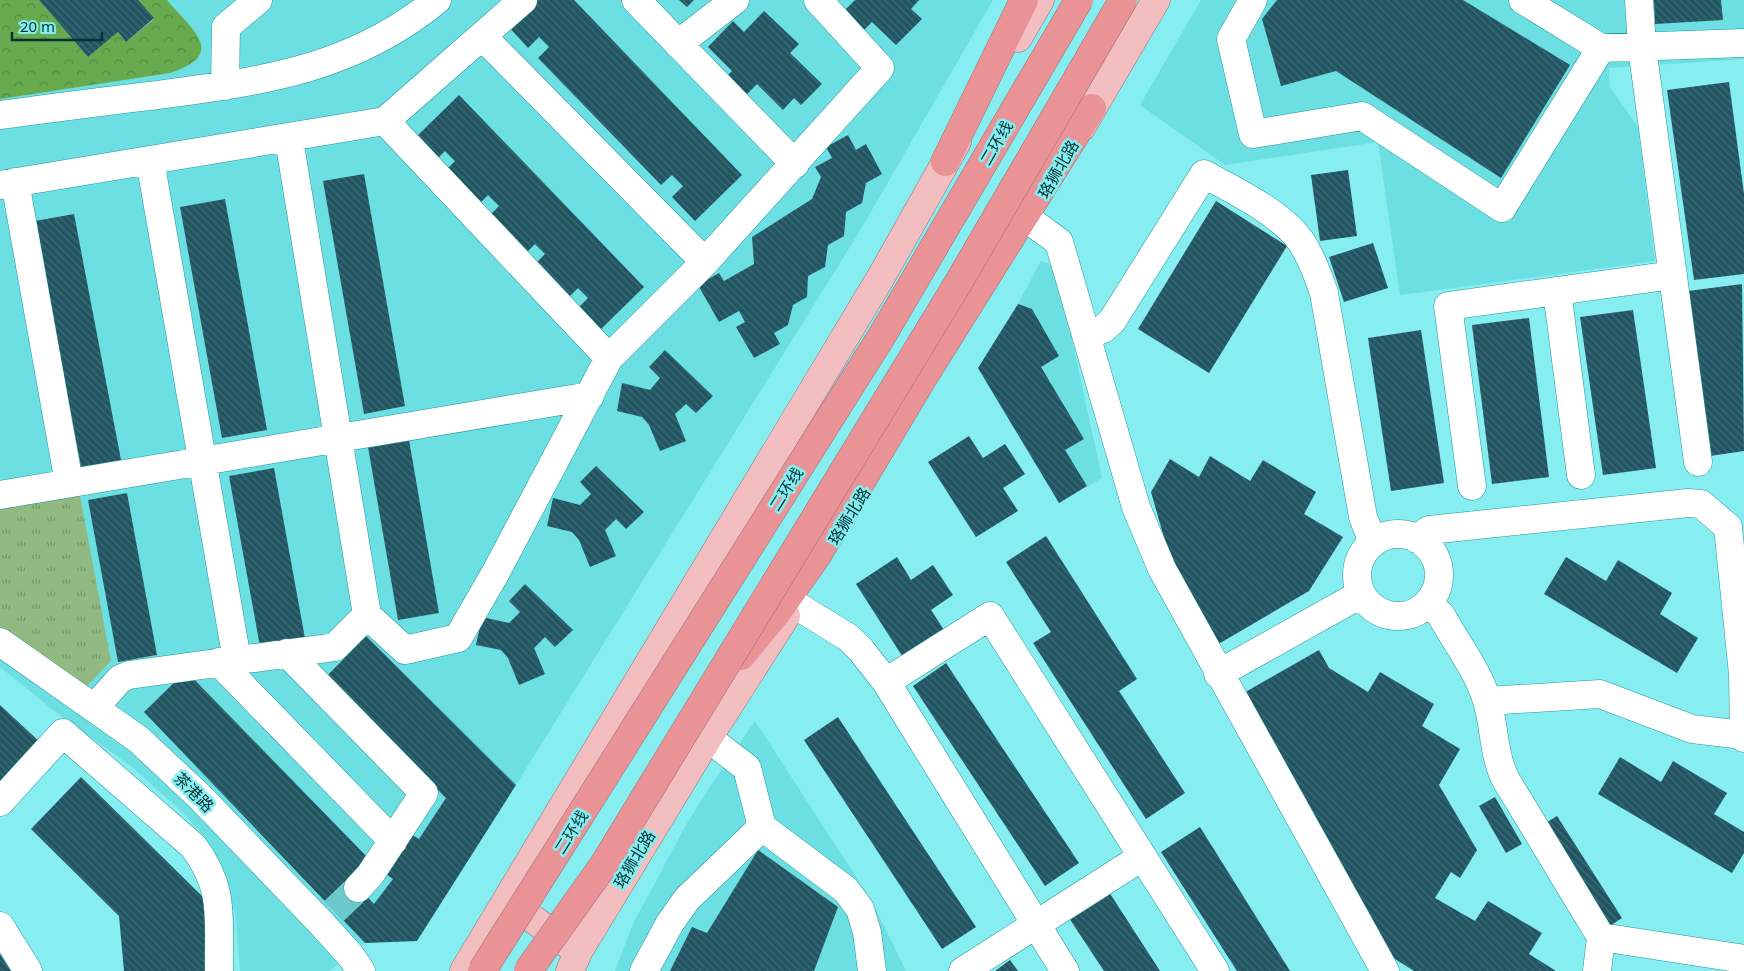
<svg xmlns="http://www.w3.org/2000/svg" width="1744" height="971" font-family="'Noto Sans','Noto Sans SC',sans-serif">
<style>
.built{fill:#6cdfe3}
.grass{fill:url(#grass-tufts)}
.forest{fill:url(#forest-crowns)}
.building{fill:url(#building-back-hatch)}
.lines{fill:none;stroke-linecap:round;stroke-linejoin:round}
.minor-tunnel{stroke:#6cc8cb;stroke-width:28;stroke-dasharray:28 14;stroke-linecap:butt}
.minor-casing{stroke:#25979a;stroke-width:29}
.major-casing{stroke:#997174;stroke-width:29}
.highway-casing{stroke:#997174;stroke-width:29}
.minor{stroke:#fff;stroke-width:28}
.major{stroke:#f2bec0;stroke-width:28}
.highway{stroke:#ea9396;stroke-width:28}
.highway-bridge-casing{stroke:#997174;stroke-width:29;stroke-linecap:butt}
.highway-bridge{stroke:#ea9396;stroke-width:28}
.labels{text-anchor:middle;stroke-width:5;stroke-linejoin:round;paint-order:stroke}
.street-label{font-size:16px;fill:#033335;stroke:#86edf0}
</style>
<defs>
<pattern id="grass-tufts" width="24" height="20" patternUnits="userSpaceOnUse" patternTransform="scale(1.25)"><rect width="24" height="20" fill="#90ba82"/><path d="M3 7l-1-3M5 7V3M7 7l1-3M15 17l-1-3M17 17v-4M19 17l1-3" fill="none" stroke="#73986b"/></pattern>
<pattern id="forest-crowns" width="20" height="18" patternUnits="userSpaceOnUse" patternTransform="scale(1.25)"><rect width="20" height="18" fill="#67ab4e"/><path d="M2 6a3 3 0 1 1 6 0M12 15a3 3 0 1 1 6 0" fill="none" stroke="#538c42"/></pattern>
<pattern id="building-back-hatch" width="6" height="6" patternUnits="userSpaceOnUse" patternTransform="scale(1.25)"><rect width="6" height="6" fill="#225562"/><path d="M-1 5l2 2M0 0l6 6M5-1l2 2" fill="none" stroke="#3f6b75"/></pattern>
</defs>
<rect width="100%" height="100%" fill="#86edf0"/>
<!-- built -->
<path class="built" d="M0 0H993L861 229 516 785 365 943 329 971H240L236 921 230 890 218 861 203 835 180 810 132 767 57 713 0 667Z
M1201 0H1744V59L1609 68 1610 87 1638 127 1655 261 1400 295 1378 142 1225 165 1140 105Z
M1041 261 1056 266 1102 478 1059 503 978 368 1018 304Z
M755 721 871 900 906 971H615L633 924 686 825 709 788Z"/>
<!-- grass -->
<path class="grass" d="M79 490 111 661 84 689 0 629V503Z"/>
<!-- forest -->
<path class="forest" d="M0 0H39L88 57 118 32 126 42 154 19 138 0H167C193 31 228 54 170 73L0 99Z"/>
<!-- building -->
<path class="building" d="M39 0H138L154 18 126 42 118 32 88 57Z
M535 0H574L742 175 695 221 672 197 683 186 672 175 661 185 538 58 549 47 539 37 528 48 508 26Z
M679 0H694L687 7Z
M855 0H919L911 9 922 19 896 45 872 22 864 30 844 11Z
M1277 0H1463L1570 65 1501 178 1336 71 1281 86 1262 19Z
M1654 0H1721L1723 20 1655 24Z
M764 11 799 44 790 53 822 84 801 105 794 98 783 110 757 84 743 98 724 79 732 71 708 47 733 21 744 32Z
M1729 82 1744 194V274L1694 280 1667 90Z
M459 95 644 287 599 331 578 308 588 298 578 288 568 298 535 264 545 254 535 244 525 254 489 216 499 206 488 195 478 205 445 171 455 161 445 151 435 161 414 139Z
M848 135 856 150 866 144 882 174 866 183 862 203 846 212 844 236 828 245 825 267 808 276 807 297 793 305 788 325 774 333 780 344 754 358 736 327 745 322 739 311 719 322 698 285 719 273 724 281 754 264 752 237 812 199 821 177 815 167 832 158 826 147Z
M1348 170 1357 236 1320 241 1311 175Z
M364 174 405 406 364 414 323 181Z
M225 199 267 430 222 438 180 207Z
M1216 201 1287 246 1209 373 1138 329Z
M74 214 121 460 81 467 35 221Z
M1373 243 1388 288 1344 302 1329 257Z
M1742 284 1744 451 1710 456 1688 291Z
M1018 304 1032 309 1059 356 1041 367 1084 439 1065 450 1087 486 1059 503 978 368Z
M1633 310 1656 468 1603 475 1580 317Z
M1529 318 1549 477 1492 484 1472 325Z
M1421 330 1444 483 1391 491 1368 338Z
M665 350 713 396 696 413 686 404 675 414 686 441 660 451 649 425 642 417 617 411 622 383 650 390 660 378 649 367Z
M969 436 983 458 1005 444 1025 474 1003 488 1018 511 976 537 928 462Z
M409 440 439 613 398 620 368 447Z
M1210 456 1250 481 1263 460 1316 492 1304 514 1343 537 1309 591 1215 646 1175 576 1151 492 1170 459 1199 477Z
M596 466 644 512 626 529 616 519 605 530 616 556 590 567 579 540 572 532 547 526 553 498 580 505 591 494 580 482Z
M274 468 306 644 261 652 229 476Z
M127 493 157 655 118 662 88 500Z
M1046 536 1137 679 1119 691 1185 793 1146 819 1033 643 1051 632 1006 562Z
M897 557 911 580 933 565 953 595 931 610 946 633 904 659 856 584Z
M1566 557 1606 581 1618 560 1672 593 1660 614 1698 638 1677 673 1544 594Z
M525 584 573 630 555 647 545 637 534 648 545 674 519 685 508 658 501 650 476 645 482 617 509 623 520 612 509 601Z
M366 636 516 785 417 941 365 943 144 712 186 671 369 859 349 878 374 904 393 879 380 870 405 831 419 839 446 798 325 678Z
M1319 650 1329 668 1368 692 1380 672 1434 704 1422 726 1460 749 1439 785 1477 850 1460 878 1451 872 1435 898 1475 921 1488 901 1542 933 1529 954 1556 971H1414L1392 957 1242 694Z
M946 663 1079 863 1045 886 913 686Z
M0 705 42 744 0 789Z
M838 717 976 927 942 949 804 740Z
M1620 757 1661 782 1673 761 1727 793 1714 814 1744 832V853L1732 873 1598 794Z
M81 777 206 900 207 971H124L119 916 31 829Z
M1495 797 1522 844 1506 853 1479 806Z
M1557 816 1622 918 1605 929 1541 826Z
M1200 827 1290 971H1237L1161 852Z
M758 850 838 907 814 971H670L692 927 707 933Z
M1109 892 1160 971H1104L1069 918Z
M0 954 11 971H0Z
M1010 960 1018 971H995Z"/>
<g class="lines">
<!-- minor-tunnel -->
<path class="minor-tunnel" d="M334 911 358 888"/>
<!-- minor casing -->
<g class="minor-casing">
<path id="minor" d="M636 0 795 164
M1253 0 1231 39 1253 134 1362 116 1502 208 1601 48 1744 43
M1523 0 1601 48
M1639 0 1642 47 1698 462
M483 37 705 262
M678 44 735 0
M225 86 226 27 258 0
M0 115C53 108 105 101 158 95 262 81 352 70 437 0
M385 121 609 358
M289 139 367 615
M150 160 237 660
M15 182 69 483
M0 185 385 121 523 0
M1029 220 1059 242 1136 507 1162 569 1385 971
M1557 291 1581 475
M1088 335 1103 329 1112 321 1204 174C1235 191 1279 212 1300 240 1311 256 1318 275 1324 293L1363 517 1373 543
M1472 486 1448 306 1673 275
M0 495 590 396
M1357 575a41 41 0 1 1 82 0a41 41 0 1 1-82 0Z
M1417 539 1429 530 1688 503 1701 504 1728 527 1743 674 1744 738
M794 604 849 638 861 650 886 682 1065 971
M1427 604 1440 614 1445 622C1459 647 1479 673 1487 701 1495 727 1493 755 1506 780L1601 937 1597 971
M0 642 138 739 199 796 322 924 350 955 361 971
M287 653 424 793 370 875 358 888
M219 662 393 841
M1218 674 1361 594
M886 682 990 616 1215 971
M1487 701 1600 694 1692 729 1744 735
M95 707 120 679 129 675 335 647 367 615 405 650 458 638 496 572 609 358 705 262 880 68 818 0
M708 738 747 768 762 827 846 890 860 909 867 932 872 971
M0 802 63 733 193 846C226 889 218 920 219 971
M0 926 28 971
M1601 937 1744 959
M644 971 670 923 687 899 762 827
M963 971 1142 857"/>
</g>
<!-- major casing -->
<g class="major-casing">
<path id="major" d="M1018 38 1040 0
M1081 128 1156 0
M508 901 573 948
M464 971 881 277 957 142
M570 971 578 952 708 738 786 616"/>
</g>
<!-- highway casing -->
<g class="highway-casing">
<path id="highway" d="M945 162 1024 0
M741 656 778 611 816 557 924 376 1092 108"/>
</g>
<!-- minor -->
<use href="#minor" class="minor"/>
<!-- major -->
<use href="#major" class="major"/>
<!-- highway -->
<use href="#highway" class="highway"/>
<!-- highway-bridge casing -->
<g class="highway-bridge-casing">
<path id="highway-bridge" d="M482 971 883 334 1079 0
M528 971 603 866 957 285 1123 0"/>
</g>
<!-- highway-bridge -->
<use href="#highway-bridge" class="highway-bridge"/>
</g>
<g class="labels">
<!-- street labels -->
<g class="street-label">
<text transform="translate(996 143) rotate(-60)" y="6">二环线</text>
<text transform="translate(1058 169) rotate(-60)" y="6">珞狮北路</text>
<text transform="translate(786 489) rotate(-58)" y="6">二环线</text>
<text transform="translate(849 516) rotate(-58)" y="6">珞狮北路</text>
<text transform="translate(194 792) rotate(45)" y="6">茶港路</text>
<text transform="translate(571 832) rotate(-58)" y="6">二环线</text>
<text transform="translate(634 859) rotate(-59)" y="6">珞狮北路</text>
</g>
</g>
<!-- scale -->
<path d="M12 32v8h90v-8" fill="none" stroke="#033335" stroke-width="2.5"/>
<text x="20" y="32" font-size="15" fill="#033335" stroke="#86edf0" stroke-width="4" paint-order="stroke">20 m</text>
</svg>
